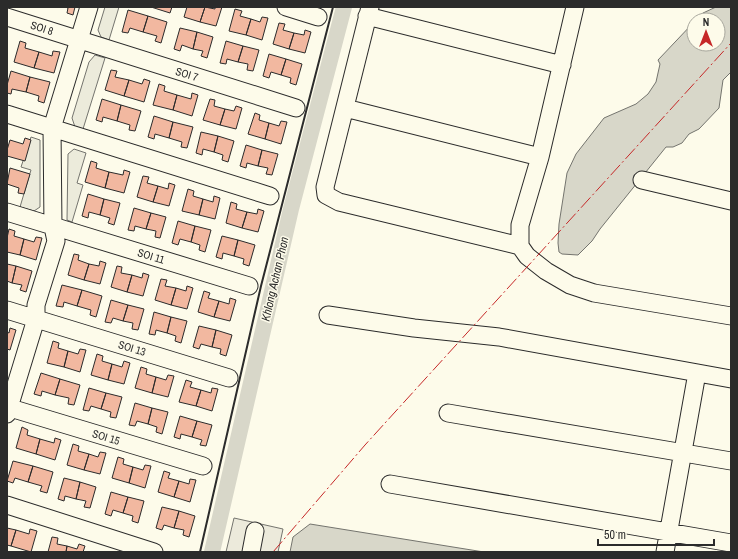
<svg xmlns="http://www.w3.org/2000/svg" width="738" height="559" font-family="'Archivo Narrow',sans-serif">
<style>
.green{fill:#ecebdb;stroke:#74746e}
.parking{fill:#eceadb;stroke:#74746e}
.water{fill:#d8d7c9;stroke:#74746e}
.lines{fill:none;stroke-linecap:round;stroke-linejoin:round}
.canal{stroke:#d8d7c9;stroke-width:16}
.building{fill:#f2b8a0;stroke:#2b2b2b}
.minor-casing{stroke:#2b2b2b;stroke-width:19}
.minor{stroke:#fdfbea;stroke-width:17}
.wall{stroke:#2b2b2b;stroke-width:2}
.power{stroke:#c62828;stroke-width:1;stroke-dasharray:14 3 2 3;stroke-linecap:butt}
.labels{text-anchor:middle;stroke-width:3;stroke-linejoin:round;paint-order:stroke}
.street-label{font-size:11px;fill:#2b2b2b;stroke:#fdfbea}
.water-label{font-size:12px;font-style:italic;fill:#2b2b2b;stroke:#fdfbea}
</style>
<rect width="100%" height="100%" fill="#fdfbea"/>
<!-- green -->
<path class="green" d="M105 7H119L109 40 101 37 98 30Z
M95 55 105 58 83 129 75 127 72 118 89 62Z
M31 137 40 140V207L34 211 20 207 31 170 21 167Z
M74 149 86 153 77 183 83 185 72 222 67 220 68 154Z"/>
<!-- parking -->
<path class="parking" d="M234 518 283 529 278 552H226Z"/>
<!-- water -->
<path class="water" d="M716 7H731V72L723 80 719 108 699 129 689 134 682 143 673 147H666L600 229 592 241 578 255 562 254 559 252 558 243 559 224 567 173 576 154 604 118 636 104 648 94 656 82 660 64 658 60 694 22V44H718V20H695L703 13Z
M310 524 484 552H290L293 537Z"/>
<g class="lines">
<!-- canal -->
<path class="canal" d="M212 552 291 209 344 7"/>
</g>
<!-- building -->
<path class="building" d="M65 7H75L73 15 67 13 68 8Z
M151 7H172L170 13Z
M187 7H205L200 22 184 17Z
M205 7 215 9V7H222L216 26 200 22Z
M235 9 242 11 240 16 251 19 246 35 229 31Z
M128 10 148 16 143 32 130 28 128 33 122 32Z
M148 16 167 22 161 43 155 41 157 36 143 32Z
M262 17 268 18 262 40 246 35 251 19 260 22Z
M279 23 285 24 283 30 294 33 289 49 273 44Z
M180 28 197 32 193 49 182 45 180 51 174 49Z
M305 30 311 32 305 53 289 49 294 33 304 35Z
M197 32 213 37 207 58 201 56 203 51 193 49Z
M20 41 26 43 25 48 39 52 34 68 14 62Z
M226 41 243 46 238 62 227 59 226 64 220 63Z
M243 46 259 50 253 71 247 70 248 64 238 62Z
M53 51 60 52 54 73 34 68 39 52 52 56Z
M269 54 286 59 281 75 271 72 269 78 263 76Z
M286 59 302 64 296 85 290 83 291 78 281 75Z
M111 70 117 71 115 77 129 80 124 96 105 90Z
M11 71 30 77 26 92 12 89 11 94 7 93V85Z
M30 77 50 82 44 103 38 101 39 96 26 92Z
M144 79 150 81 144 102 124 96 129 80 142 84Z
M159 84 165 86 164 91 177 95 173 110 153 105Z
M192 93 198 95 192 116 173 110 177 95 191 99Z
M102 99 121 105 117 121 103 117 102 122 96 120Z
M210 99 215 100 214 106 225 109 220 125 203 120Z
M121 105 141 111 135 131 129 130 130 125 117 121Z
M236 106 242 108 236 129 220 125 225 109 234 111Z
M255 113 260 115 259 120 269 123 265 139 248 134Z
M154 116 173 122 169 138 155 134 154 139 148 137Z
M281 121 287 122 281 144 265 139 269 123 279 126Z
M173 122 193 127 187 148 181 147 182 142 169 138Z
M201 132 218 136 214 152 203 149 202 155 196 153Z
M218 136 234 141 228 162 222 160 223 155 214 152Z
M25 138 31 140 25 161 7 156V150L10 140 23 144Z
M246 145 262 150 258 166 247 163 246 168 240 166Z
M262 150 278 154 272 175 266 174 268 168 258 166Z
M91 161 97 163 96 168 109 172 105 188 85 182Z
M10 168 30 174 24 194 18 193 19 188 7 184Z
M124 170 130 172 124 193 105 188 109 172 123 175Z
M143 176 149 177 147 183 158 186 153 202 137 197Z
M169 183 175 185 169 206 153 202 158 186 168 189Z
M188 189 194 191 193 196 203 199 199 215 182 211Z
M88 194 104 199 100 215 89 212 88 218 82 216Z
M214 196 220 198 215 219 199 215 203 199 213 202Z
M104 199 120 203 114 225 108 223 110 218 100 215Z
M231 202 237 204 236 209 247 212 242 228 226 223Z
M134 208 151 213 146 229 135 226 134 231 128 230Z
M258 209 264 211 258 232 242 228 247 212 257 214Z
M151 213 166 217 160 238 155 237 156 231 146 229Z
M178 221 195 226 191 242 180 239 178 245 172 243Z
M195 226 211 230 205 252 199 250 200 245 191 242Z
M9 229 15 231 14 236 24 239 20 255 7 252V238Z
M222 236 238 240 234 256 223 253 222 259 216 257Z
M36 237 42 238 36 260 20 255 24 239 34 242Z
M238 240 255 245 249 266 243 264 244 259 234 256Z
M74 254 79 255 78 260 89 264 84 280 68 275Z
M100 261 106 263 100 284 84 280 89 264 99 266Z
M7 264 16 266 12 283 7 281Z
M16 266 32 271 26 292 20 290 22 285 12 283Z
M117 266 122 267 121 273 132 275 127 292 111 287Z
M143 273 149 275 143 296 127 292 132 275 142 278Z
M161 279 167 280 165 286 176 288 171 305 155 300Z
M62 285 82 290 77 306 64 302 63 307 56 306Z
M187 286 193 288 187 309 171 305 176 288 186 291Z
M82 290 102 296 96 317 90 315 91 310 77 306Z
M204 291 210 293 208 298 219 301 214 317 198 312Z
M230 298 236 300 230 321 214 317 219 301 229 304Z
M111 300 128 305 123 321 113 318 111 323 105 322Z
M128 305 144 309 138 330 132 329 133 323 123 321Z
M154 312 171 317 167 333 156 330 155 335 149 334Z
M171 317 187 321 181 343 175 341 176 336 167 333Z
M199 326 216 330 212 347 201 344 199 349 193 347Z
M10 328 16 330 10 350 7 349V332L9 333Z
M216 330 232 335 226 356 220 354 221 349 212 347Z
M53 341 59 343 58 348 68 351 64 367 47 363Z
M80 349 86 350 80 372 64 367 68 351 78 354Z
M97 354 103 356 102 361 112 364 108 380 91 375Z
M124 361 130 363 124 384 108 380 112 364 122 367Z
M141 367 147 369 146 374 156 377 152 393 135 388Z
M41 373 60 379 55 395 42 391 41 396 34 394Z
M168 375 174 376 168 397 152 393 156 377 166 380Z
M60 379 80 385 74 405 68 404 69 398 55 395Z
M186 380 192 382 190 387 201 390 196 406 179 402Z
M89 388 106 393 101 409 91 406 89 411 83 410Z
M212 388 218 389 212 411 196 406 201 390 211 393Z
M106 393 122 397 116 418 110 417 111 412 101 409Z
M135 403 152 408 148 424 137 421 135 426 129 425Z
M152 408 168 412 162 434 156 432 157 427 148 424Z
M180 416 197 421 192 437 181 434 180 439 174 437Z
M197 421 212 425 206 446 200 445 202 440 192 437Z
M22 427 28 430 27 435 40 439 36 454 16 448Z
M55 438 61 440 55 460 36 454 40 439 54 443Z
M73 444 79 446 78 451 89 454 84 470 67 465Z
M100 452 106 453 100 474 84 470 89 454 98 457Z
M118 457 124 459 123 464 133 467 129 483 112 478Z
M13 461 33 466 28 482 15 478 13 483 7 481Z
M145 465 151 466 145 488 129 483 133 467 143 470Z
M33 466 53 472 47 493 40 491 42 486 28 482Z
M164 471 170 473 168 478 179 481 174 497 158 492Z
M64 478 80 482 76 499 65 496 64 501 58 499Z
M190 479 196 480 190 502 174 497 179 481 189 484Z
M80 482 96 487 90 508 84 507 86 501 76 499Z
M111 492 128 497 123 513 113 510 111 516 105 514Z
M128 497 144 501 138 523 132 521 133 516 123 513Z
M162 507 179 511 174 528 164 525 162 530 156 528Z
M179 511 195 516 189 537 183 535 184 530 174 528Z
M7 528 16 530 11 546 7 545Z
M30 529 37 531 31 552 11 546 16 530 29 534Z
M52 537 58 538 57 544 67 546 66 552H48Z
M79 544 85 546 83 552H66L67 546 77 549Z"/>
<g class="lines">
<!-- minor casing -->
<g class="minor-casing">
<path id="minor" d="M286 7 318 17
M370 7 325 187 326 195 339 202 520 246
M575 7 540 157 520 225V246L527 256 546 271 570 285 594 293 731 316
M367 16 562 65
M7 17 296 108
M345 108 540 157
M7 114 270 196
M642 180 731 201
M7 212 249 286
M7 310 229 378
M328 315 414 328 499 337 731 379
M7 407 203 466
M448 413 731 461
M7 414 36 319V305L56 241 53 227 52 128 89 7
M390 484 731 543
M7 505 154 552
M251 552 255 531
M665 552 697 373"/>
</g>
<!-- minor -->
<use href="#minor" class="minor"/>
<!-- wall -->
<path class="wall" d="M200 552 261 286 333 7"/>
<!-- power -->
<path class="power" d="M273 552 365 445 731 43"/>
</g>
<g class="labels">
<!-- street labels -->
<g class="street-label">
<text transform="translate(42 28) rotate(18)" y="4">SOI 8</text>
<text transform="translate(187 74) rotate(17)" y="4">SOI 7</text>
<text transform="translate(151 256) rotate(17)" y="4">SOI 11</text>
<text transform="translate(132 348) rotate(17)" y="4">SOI 13</text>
<text transform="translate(106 437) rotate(17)" y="4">SOI 15</text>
</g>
<!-- water labels -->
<g class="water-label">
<text transform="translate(275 279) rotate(-77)" y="4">Khlong Achan Phon</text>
</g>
</g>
<!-- border -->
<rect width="738" height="559" fill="none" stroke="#2b2b2b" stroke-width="16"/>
<!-- north arrow -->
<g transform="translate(706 32)"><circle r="19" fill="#fdfbea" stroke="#a9a89e"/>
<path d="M0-3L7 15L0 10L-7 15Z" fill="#c62828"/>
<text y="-6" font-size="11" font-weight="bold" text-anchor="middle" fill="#2b2b2b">N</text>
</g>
<!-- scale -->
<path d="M598 539v6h116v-6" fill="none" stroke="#2b2b2b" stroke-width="2"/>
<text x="604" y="539" font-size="12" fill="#2b2b2b" stroke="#fdfbea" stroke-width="3" paint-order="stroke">50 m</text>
</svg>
